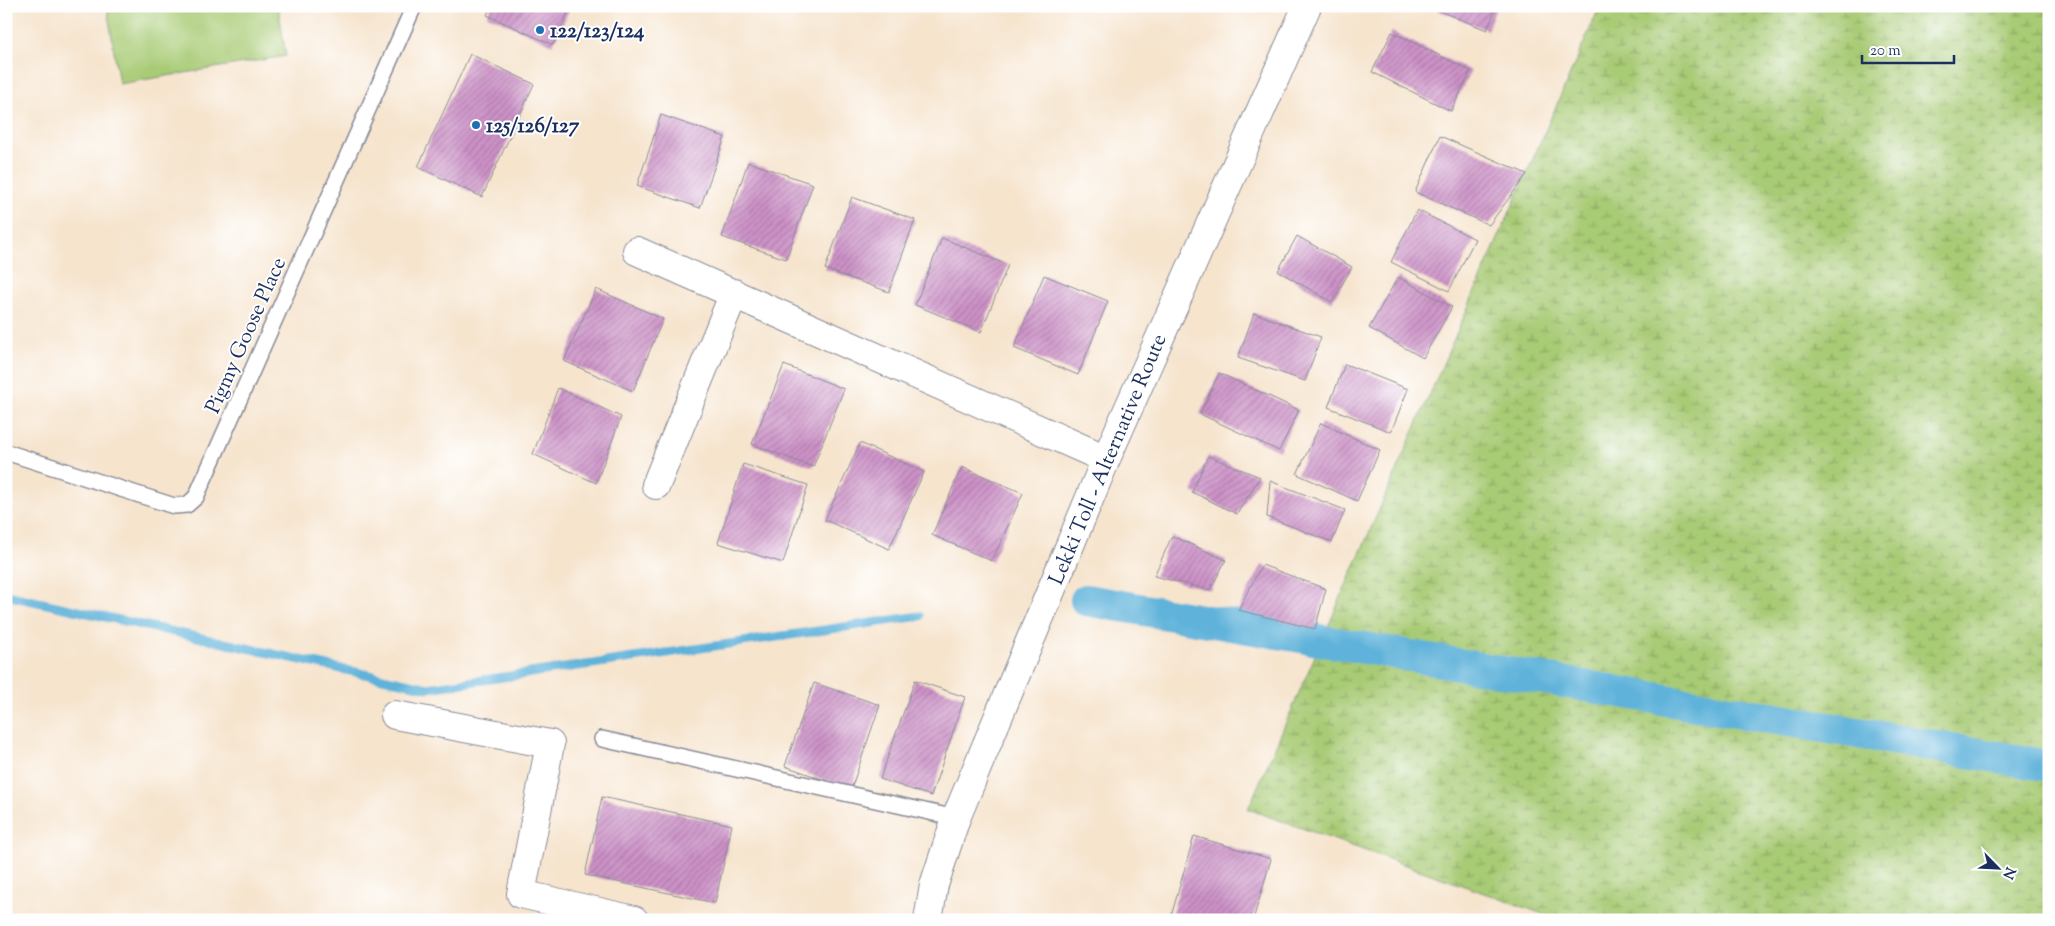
<svg xmlns="http://www.w3.org/2000/svg" width="2055" height="926" font-family="'Sorts Mill Goudy',serif">
<style>
.grass{fill:#a8cb74;stroke:#627d69}
.wetland{fill:url(#wetland-marsh);stroke:#627d69}
.lines{fill:none;stroke-linecap:round;stroke-linejoin:round}
.stream{stroke:#5eb2da;stroke-width:9}
.canal{stroke:#5eb2da;stroke-width:32}
.building{fill:url(#building-hatch)}
.lane-casing{stroke:#888a96;stroke-width:18}
.street-casing{stroke:#888a96;stroke-width:30}
.lane{stroke:#fff;stroke-width:15}
.street{stroke:#fff;stroke-width:28}
.poi-dot{fill:#1f6fb2;stroke:#fff;stroke-width:2}
.labels{text-anchor:middle;stroke-width:4;stroke-linejoin:round;paint-order:stroke}
.poi-label{font-size:21px;font-weight:bold;fill:#1b2f5e;stroke:#fff;text-anchor:start}
.street-label{font-size:21px;fill:#1b2f5e;stroke:#fff}
</style>
<defs>
<pattern id="wetland-marsh" width="20" height="14" patternUnits="userSpaceOnUse" patternTransform="scale(1.25)"><rect width="20" height="14" fill="#a8cb74"/><path d="M1 5h8M5 5V1M11 12h8M15 12V8" fill="none" stroke="#88a562"/></pattern>
<pattern id="building-hatch" width="6" height="6" patternUnits="userSpaceOnUse" patternTransform="scale(1.25)"><rect width="6" height="6" fill="#cd92c7"/><path d="M-1 1l2-2M0 6l6-6M5 7l2-2" fill="none" stroke="#a678a5"/></pattern>
</defs>
<rect width="100%" height="100%" fill="#fff"/>
<filter id="ink" filterUnits="userSpaceOnUse"><feTurbulence type="fractalNoise" baseFrequency=".02" numOctaves="2"/><feDisplacementMap in="SourceGraphic" scale="10" xChannelSelector="R" yChannelSelector="G"/><feConvolveMatrix kernelMatrix="1 2 1 2 8 2 1 2 1" color-interpolation-filters="sRGB"/></filter>
<filter id="wash" filterUnits="userSpaceOnUse"><feTurbulence type="fractalNoise" baseFrequency=".0096" numOctaves="4" result="noise"/><feDisplacementMap in="SourceGraphic" scale="20" xChannelSelector="R" yChannelSelector="G"/><feGaussianBlur stdDeviation="1.12" result="paint"/><feColorMatrix in="noise" values="0 0 0 0 0 0 0 0 0 0 0 0 0 0 0 0 0 1.4 0 .05"/><feComposite in="paint" operator="in"/></filter>
<g filter="url(#wash)">
<rect width="100%" height="100%" fill="#f6e4cd"/>
<!-- grass -->
<path class="grass" d="M107 6H278L286 56 119 84Z"/>
<!-- wetland -->
<path class="wetland" d="M1600 6H2049V920H1560L1248 809Z"/>
<g class="lines">
<!-- stream -->
<path class="stream" d="M6 595 428 688 920 616"/>
<!-- canal -->
<path class="canal" d="M1086 600 2049 766"/>
</g>
<g id="blocks">
<!-- building -->
<path class="building" d="M491 6H571L553 45 487 15Z
M1427 6H1497L1487 30Z
M1392 32 1471 71 1451 111 1372 72Z
M470 54 534 84 482 197 418 167Z
M661 115 725 137 700 208 637 186Z
M1440 136 1527 174 1489 225 1415 192Z
M748 162 813 184 786 259 722 237Z
M852 197 915 220 889 292 825 269Z
M1417 210 1475 239 1449 291 1391 262Z
M1297 236 1352 267 1332 302 1278 271Z
M942 238 1008 265 981 332 915 305Z
M1044 275 1108 301 1078 375 1014 348Z
M1398 277 1452 307 1423 358 1369 328Z
M596 289 663 319 633 391 564 361Z
M1254 313 1321 337 1305 381 1238 358Z
M1345 364 1408 389 1391 432 1328 407Z
M784 365 844 389 813 467 752 444Z
M1219 373 1299 410 1279 451 1200 414Z
M558 388 621 417 596 483 533 454Z
M1321 423 1380 450 1357 501 1297 474Z
M860 443 924 472 889 549 825 520Z
M1208 456 1260 477 1237 514 1192 492Z
M743 464 808 485 783 563 718 543Z
M962 467 1023 493 992 561 932 535Z
M1270 481 1345 510 1332 542 1267 517Z
M1172 536 1226 560 1210 590 1154 576Z
M1262 565 1326 589 1315 629 1238 610Z
M915 680 965 697 931 796 880 779Z
M814 683 880 705 851 789 785 766Z
M602 797 732 825 715 903 585 875Z
M1194 836 1271 859 1253 920H1170Z"/>
</g>
</g>
<g filter="url(#ink)">
<use href="#blocks" fill-opacity="0" stroke="#888a96" stroke-width="1"/>
<g class="lines">
<!-- lane casing -->
<g class="lane-casing">
<path id="lane" d="M6 452 174 506 187 505 196 497 414 6
M602 739 956 818"/>
</g>
<!-- street casing -->
<g class="street-casing">
<path id="street" d="M637 251 1106 459
M656 485 734 293
M395 715 550 744 521 894 634 920
M928 920 934 885 956 818 1106 459 1307 6"/>
</g>
<!-- lane -->
<use href="#lane" class="lane"/>
<!-- street -->
<use href="#street" class="street"/>
</g>
</g>
<!-- markers -->
<g class="poi-dot">
<circle cx="540" cy="30" r="5"/>
<circle cx="476" cy="125" r="5"/>
</g>
<g class="labels">
<!-- poi labels -->
<g class="poi-label">
<text x="550" y="37">122/123/124</text>
<text x="486" y="132">125/126/127</text>
</g>
<!-- street labels -->
<g class="street-label">
<text transform="translate(245 335) rotate(-66)" y="7">Pigmy Goose Place</text>
<text transform="translate(1107 459) rotate(-67)" y="7">Lekki Toll - Alternative Route</text>
</g>
</g>
<!-- margin -->
<rect width="2055" height="926" fill="none" stroke="#fff" stroke-width="25"/>
<!-- north arrow -->
<g transform="translate(1998 868) rotate(114)" stroke="#ffffff" stroke-width="4" paint-order="stroke">
<path d="M0-4L9 19L0 12L-9 19Z" fill="#1b2f5e"/>
<text y="-8" font-size="14" font-weight="bold" text-anchor="middle" fill="#1b2f5e">N</text>
</g>
<!-- scale -->
<path d="M1862 55v8h92v-8" fill="none" stroke="#1b2f5e" stroke-width="2.5"/>
<text x="1870" y="55" font-size="15" fill="#1b2f5e" stroke="#ffffff" stroke-width="4" paint-order="stroke">20 m</text>
</svg>
